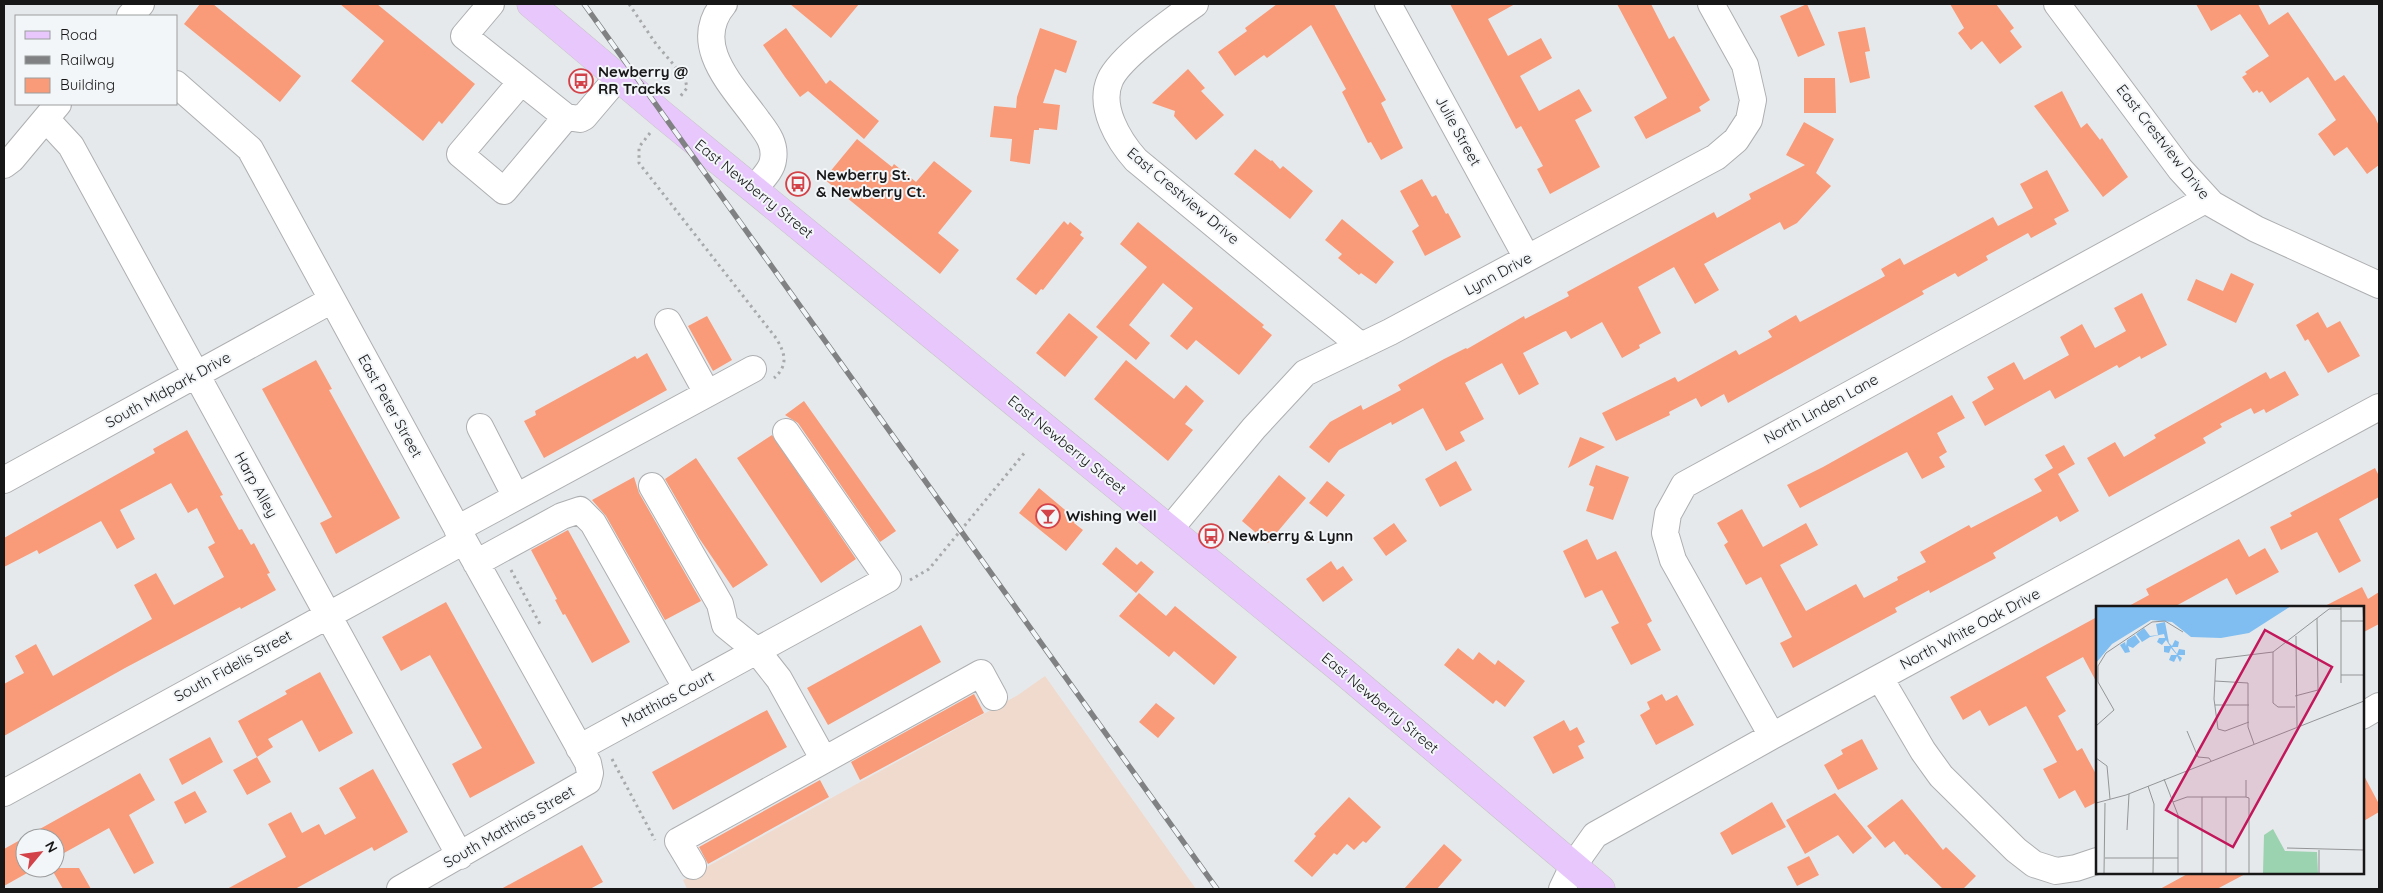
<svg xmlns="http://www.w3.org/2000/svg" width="2383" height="893" font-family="Quicksand,sans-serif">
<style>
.industrial{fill:#f0dace}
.building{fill:#f99b79}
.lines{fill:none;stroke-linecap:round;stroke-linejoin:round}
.minor-casing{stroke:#adafb1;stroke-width:28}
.major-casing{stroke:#c3c3c3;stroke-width:29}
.path{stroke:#a7a9ab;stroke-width:3;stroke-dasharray:2.5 4;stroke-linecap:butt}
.minor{stroke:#fff;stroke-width:26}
.major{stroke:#e8c8fc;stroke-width:28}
.rail-casing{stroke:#7f8182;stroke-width:5.5}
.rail{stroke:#f3f6f8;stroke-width:4;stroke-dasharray:11;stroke-linecap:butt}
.labels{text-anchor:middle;stroke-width:4;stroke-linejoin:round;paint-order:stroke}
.poi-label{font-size:15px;font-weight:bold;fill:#171718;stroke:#f3f6f8;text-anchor:start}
.street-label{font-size:15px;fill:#171718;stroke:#f3f6f8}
.inset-road{fill:none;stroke:#939597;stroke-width:1}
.view{fill:#c2185b;fill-opacity:0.15;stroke:#c2185b;stroke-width:2.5}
.inset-edge{fill:none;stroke:#171718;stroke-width:2.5}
</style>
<rect width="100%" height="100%" fill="#e6e9eb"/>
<!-- industrial -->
<path class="industrial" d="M1045 676 1196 889H687L683 880 1018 695Z"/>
<!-- building -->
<path class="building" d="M200 4H213L301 76 280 102 184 24Z
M340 4H377L475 84 442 124 439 121 423 141 351 81 384 41Z
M790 4H859L831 38Z
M1277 4H1334L1386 100 1381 103 1403 148 1381 160 1371 142 1368 143 1342 92 1346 89 1311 25 1267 58 1264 55 1235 76 1218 52 1247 31 1245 28Z
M1450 4H1515L1488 19 1508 56 1541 38 1552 58 1520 76 1539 111 1579 89 1592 111 1575 120 1600 167 1550 194 1537 169 1543 166 1521 126 1516 129Z
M1617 4H1651L1669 39 1674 36 1710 100 1699 107 1701 111 1646 139 1634 117 1667 98Z
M1807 4 1825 45 1798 57 1780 16Z
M1950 4H1996L2014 28 2010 31 2022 47 2000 64 1982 41 1971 50 1958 33 1964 28Z
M2196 4H2258L2269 25 2288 12 2335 81 2344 75 2375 117 2379 126V165L2367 174 2347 147 2334 156 2318 134 2336 120 2308 77 2270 103 2262 91 2259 93 2257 90 2253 93 2242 77 2247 74 2245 72 2269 56 2240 14 2211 31Z
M1865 27 1870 51 1865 52 1870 78 1850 83 1838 32Z
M786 28 826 84 830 80 879 121 864 139 808 91 800 97 785 77 763 45Z
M1040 28 1077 41 1066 73 1055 69 1043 103 1060 105 1057 130 1039 128V130H1034L1030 164 1010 161 1012 139 990 137 994 106 1016 108 1017 97Z
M1188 69 1205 88 1201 91 1224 115 1196 140 1174 116 1175 111 1152 103Z
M1804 78H1835L1836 113H1804Z
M2062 91 2081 128 2087 123 2100 140 2102 138 2128 177 2103 197 2034 106Z
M1804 122 1834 139 1816 173 1831 186 1797 223 1784 230 1780 222 1704 264 1719 290 1695 304 1674 267 1638 287 1661 333 1639 345 1640 348 1622 358 1602 322 1571 339 1566 331 1563 332 1523 353 1539 384 1519 395 1502 363 1465 383 1484 419 1460 432 1465 441 1446 451 1423 408 1392 425 1391 422 1339 450 1329 463 1309 447 1330 422 1361 405 1363 410 1401 390 1398 385 1444 359 1466 348 1467 349 1524 316 1525 319 1569 296 1567 292 1714 212 1717 218 1751 199 1749 194 1805 165 1786 155Z
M857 139 892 167 894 164 916 182 934 161 972 191 938 233 959 250 940 274 824 179Z
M1255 149 1271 161 1272 160 1280 169 1283 166 1313 191 1290 219 1234 174Z
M2047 170 2069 211 2054 219 2057 224 2031 238 2028 233 1986 256 1988 260 1958 277 1955 273 1922 291 1924 294 1728 403 1724 394 1701 407 1696 398 1669 412 1670 415 1616 441 1602 413 1675 377 1678 382 1736 350 1739 355 1772 337 1768 331 1796 315 1800 322 1876 281 1885 276 1881 269 1900 258 1904 265 1993 217 1998 226 2033 208 2020 184Z
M1422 179 1432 197 1436 195 1446 214 1448 213 1461 237 1425 256 1412 231 1419 226 1400 191Z
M1342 219 1394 262 1376 284 1361 273 1359 275 1338 258 1342 254 1325 240Z
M1064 221 1068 225 1070 222 1082 232 1080 235 1084 238 1043 290 1041 289 1036 295 1016 279Z
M1138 222 1264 325 1262 327 1272 335 1239 375 1196 340 1187 350 1170 336 1193 308 1163 283 1129 325 1150 343 1136 360 1096 327 1147 267 1120 244Z
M2231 273 2254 284 2236 323 2187 300 2196 279 2223 291Z
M2142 293 2167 345 2141 359 2140 356 2119 368 2117 365 2055 399 2050 390 1985 426 1972 402 1994 389 1987 377 2014 362 2024 380 2069 355 2060 337 2082 324 2095 348 2126 331 2114 308Z
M2318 312 2327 328 2340 321 2360 356 2328 373 2308 339 2305 341 2296 325Z
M1069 313 1098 337 1065 377 1036 353Z
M707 316 732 360 713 371 688 326Z
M647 353 667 390 544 458 524 421 536 415 535 411 619 365 635 356 637 359Z
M316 360 332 389 329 390 400 518 336 554 320 523 332 517 262 389Z
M1126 360 1174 399 1186 385 1204 401 1185 424 1193 430 1168 461 1094 399Z
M2285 371 2299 395 2266 413 2264 409 2254 414 2251 408 2220 424 2222 427 2203 438 2206 443 2109 497 2087 458 2115 442 2124 457 2156 438 2154 435 2266 372 2270 379Z
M1952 395 1965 418 1937 433 1947 452 1939 457 1945 467 1922 479 1907 452 1800 508 1787 485 1823 467Z
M804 401 896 531 880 542 798 423 785 415Z
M187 430 223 495 220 496 239 530 242 529 251 545 254 543 270 573 267 574 276 590 241 609 240 607 125 668 4 736V684L24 673 15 656 36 644 53 676 152 619 134 585 156 573 174 605 224 577 208 547 215 543 197 508 188 513 171 483 120 510 135 539 117 549 101 521 39 554 37 550 4 567V538L155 453 153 449Z
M772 435 856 559 821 583 737 458Z
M1580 437 1605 447 1568 468Z
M2064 445 2075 464 2058 474 2079 511 2060 522 2057 516 1993 553 1996 558 1930 593 1929 590 1895 608 1897 612 1793 668 1780 643 1792 637 1761 577 1746 585 1724 545 1728 542 1717 523 1742 509 1763 547 1806 523 1818 545 1780 565 1806 611 1856 584 1864 598 1898 580 1897 577 1926 562 1920 552 1969 525 1971 528 2042 491 2034 479 2053 468 2045 455Z
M696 458 768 565 733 588 699 538 665 479Z
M1456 461 1472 490 1440 507 1425 479Z
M1596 465 1629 477 1613 520 1586 511 1594 487 1589 485Z
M2375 468 2379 476V497L2339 519 2361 561 2339 573 2317 532 2281 550 2270 527 2292 516 2290 513Z
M1279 475 1306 498 1268 543 1242 521Z
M634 477 639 493 701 601 665 620 606 516 592 500Z
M1327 481 1345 495 1327 517 1309 503Z
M1039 488 1077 520 1074 523 1083 530 1066 551 1019 513Z
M1394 523 1407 541 1386 556 1373 538Z
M568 530 630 642 592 663 565 614 563 615 555 600 557 599 531 550Z
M1587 539 1597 560 1616 551 1652 621 1647 624 1661 650 1631 665 1611 627 1619 623 1602 590 1585 598 1563 551Z
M2239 539 2249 557 2265 548 2279 572 2236 595 2227 578 2174 607H2127L2149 595 2146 589Z
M1116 547 1137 565 1141 561 1154 572 1136 593 1102 564Z
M1331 561 1337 570 1343 566 1353 580 1323 602 1306 579Z
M2362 587 2368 599 2379 592V624L2362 633V607H2323Z
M1139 593 1166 616 1175 606 1237 657 1214 685 1174 651 1169 657 1119 616Z
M446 602 535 763 470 798 452 764 482 748 430 655 401 671 382 637Z
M2097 617V683L2083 657 2046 677 2066 711 2058 716 2077 751 2082 748 2097 776V802L2085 808 2075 790 2059 799 2043 769 2057 762 2026 706 1989 726 1980 710 1963 720 1950 697Z
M921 625 941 662 828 725 807 688Z
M1458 648 1473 660 1479 652 1495 665 1498 660 1525 681 1505 707 1496 700 1493 704 1444 665Z
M320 672 353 733 319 752 302 720 268 739 273 747 257 757 238 721 287 694 285 691Z
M974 694 984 713 860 780 851 762Z
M1662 694 1666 701 1677 695 1694 725 1656 745 1640 715 1650 709 1647 702Z
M1156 703 1175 718 1158 738 1139 722Z
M767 710 787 747 673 810 652 772Z
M1564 720 1570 731 1577 727 1585 742 1578 746 1584 758 1553 774 1533 737Z
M210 737 223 762 182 785 169 759Z
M1862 739 1878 769 1838 790 1824 765 1843 754 1841 750Z
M257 757 271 782 247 795 233 770Z
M373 769 408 832 374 851 372 847 295 889H227L286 857 268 824 291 812 302 833 319 824 325 835 356 818 339 788Z
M2362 772 2379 804V812L2362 822Z
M140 773 155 800 129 815 154 863 134 874 109 828 55 858V838H25V868H36L4 886V849Z
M820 780 829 797 708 864 699 847Z
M195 791 207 812 185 824 174 802Z
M1835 793 1872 838 1853 854 1838 835 1805 854 1786 820Z
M1349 797 1381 827 1366 843 1363 841 1354 850 1347 844 1337 855 1334 853 1312 877 1294 861 1316 836 1314 834Z
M1902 799 1943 850 1946 847 1976 876 1963 889H1943L1907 854 1905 855 1894 841 1885 848 1867 826Z
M1772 802 1786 827 1732 855 1720 833Z
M1444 844 1462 860 1437 889H1404Z
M582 845 603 882 590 889H501Z
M1809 856 1819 875 1797 886 1787 867Z
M51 868H79L91 889H63Z
M2191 872H2249L2217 889H2160Z"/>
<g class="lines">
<!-- minor casing -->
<g class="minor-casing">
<path id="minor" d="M491 4 464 36 566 117 580 119 584 117 618 77
M724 4C689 45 734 87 758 121 767 133 776 144 773 160 772 170 761 180 755 188
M1195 4C1174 19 1120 57 1110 80 1098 107 1119 141 1136 160L1361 346
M1388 4 1527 258
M2057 4 2180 169 2212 204 2256 229 2379 285
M130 16 141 4
M521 82 460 154 504 191 566 117
M176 84 250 149 464 541 588 763 590 773 588 781 400 889
M46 119 71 146 460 856
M4 165 12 159 58 104
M668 322 707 393
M480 427 516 497
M4 480 332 300
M652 486 720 604 725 625 757 651 779 679 824 760
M457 529 753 369
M1170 529 1254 428 1305 373 1390 332 1716 157 1736 140 1749 120 1753 100 1745 65 1711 4
M476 563 562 516 580 510 593 523 687 689
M1880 678 1923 751 1941 776 2016 850 2034 864 2056 871 2076 868 2097 861
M2362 716 2379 706
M1772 736 1673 560 1665 533 1668 514 1684 485 2207 199
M579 748 888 579 786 432
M4 793 464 541
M693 866 678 841 981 673 994 697
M1562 889 1573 866 1595 835 1772 736 2379 407"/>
</g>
<!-- major casing -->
<g class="major-casing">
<path id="major" d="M531 4 664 116 1344 672 1601 889"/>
</g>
<!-- path -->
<path class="path" d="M629 4 656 44 685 78 687 88 679 98
M650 133 639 147V163L776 338C785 353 789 365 774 378
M511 570 541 626
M910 580 929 569 1026 451
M612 759 655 840"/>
<!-- minor -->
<use href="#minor" class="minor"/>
<!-- major -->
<use href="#major" class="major"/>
<!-- rail casing -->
<g class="rail-casing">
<path id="rail" d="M584 4 1217 889"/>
</g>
<!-- rail -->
<use href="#rail" class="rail"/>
</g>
<!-- icons -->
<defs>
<g id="bus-ring" transform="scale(1.25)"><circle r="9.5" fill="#f3f6f8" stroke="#d24248" stroke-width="1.5"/><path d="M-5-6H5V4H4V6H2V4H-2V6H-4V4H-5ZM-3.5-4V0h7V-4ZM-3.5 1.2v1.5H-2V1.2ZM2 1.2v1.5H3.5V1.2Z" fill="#d24248"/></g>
<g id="bar-ring" transform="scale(1.25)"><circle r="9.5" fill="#f3f6f8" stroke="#d24248" stroke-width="1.5"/><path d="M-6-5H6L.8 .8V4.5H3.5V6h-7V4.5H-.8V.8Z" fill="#d24248"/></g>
</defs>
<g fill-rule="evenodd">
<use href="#bus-ring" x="581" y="81"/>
<use href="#bus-ring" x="798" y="184"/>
<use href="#bar-ring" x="1048" y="516"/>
<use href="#bus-ring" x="1211" y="536"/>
</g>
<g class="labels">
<!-- poi labels -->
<g class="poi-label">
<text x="598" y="77">Newberry @<tspan x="598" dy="17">RR Tracks</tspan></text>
<text x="816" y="180">Newberry St.<tspan x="816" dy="17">&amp; Newberry Ct.</tspan></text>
<text x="1066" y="521">Wishing Well</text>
<text x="1228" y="541">Newberry &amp; Lynn</text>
</g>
<!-- street labels -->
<g class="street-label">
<text transform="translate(1458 131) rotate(61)" y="5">Julie Street</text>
<text transform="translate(2163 142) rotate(52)" y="5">East Crestview Drive</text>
<text transform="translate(754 189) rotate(39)" y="5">East Newberry Street</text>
<text transform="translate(1183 196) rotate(40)" y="5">East Crestview Drive</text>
<text transform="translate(1498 274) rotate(-28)" y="5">Lynn Drive</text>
<text transform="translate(168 390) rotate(-29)" y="5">South Midpark Drive</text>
<text transform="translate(390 406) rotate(61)" y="5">East Peter Street</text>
<text transform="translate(1821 409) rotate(-29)" y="5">North Linden Lane</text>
<text transform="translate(1067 445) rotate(39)" y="5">East Newberry Street</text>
<text transform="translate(256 485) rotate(61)" y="5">Harp Alley</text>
<text transform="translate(1970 629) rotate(-28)" y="5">North White Oak Drive</text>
<text transform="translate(233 666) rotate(-29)" y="5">South Fidelis Street</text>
<text transform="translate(668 699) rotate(-28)" y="5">Matthias Court</text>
<text transform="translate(1380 703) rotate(40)" y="5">East Newberry Street</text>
<text transform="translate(509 827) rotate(-30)" y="5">South Matthias Street</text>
</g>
</g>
<!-- overview -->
<g transform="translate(2096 606)">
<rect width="268" height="268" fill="#e6e9eb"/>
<path d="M177 223 189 245 221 246 222 267H167L168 229Z" fill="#9bd2af"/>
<path d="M0 0H195L153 27 125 32 95 31 76 16 55 14 16 38 0 57ZM69 16 73 37 76 40 79 34 83 36 82 41H76L81 48 83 43 89 44V49H82L86 52 84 56 81 50 78 56 73 54 75 49H81L75 42 73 47 68 46V40H74L70 34 66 39 61 36 63 32H69L68 28 54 31 46 36 40 28 48 22 54 30 62 29 60 18ZM39 29 44 36 37 42 32 40 34 46 29 47 24 39 29 36 30 40 31 34Z" fill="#80bef1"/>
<path class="inset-road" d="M267 0 268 23M245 15H268M200 30 201 121M177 46V97L182 101H199M245 69H268M119 75 152 77V121L158 138M245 77V0M199 90 222 84 221 12M119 99H153M153 116 129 125 122 123 118 93 120 53 177 46 233 3H245M0 120 18 104 2 76V60L10 47 56 16 69 15 87 26M91 125 102 151 113 152 115 155M0 152 11 160 14 193M68 173 82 209V267M52 180 58 198 57 267M150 191 153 192V267M150 191V174M77 196 91 191H150M0 197 30 189 268 95M31 224 33 188M191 242 268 244M223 244V267M9 252H82M8 267 9 197M106 267V191M130 267V191"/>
<path class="view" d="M169 24 236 61 137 241 70 204Z"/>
<rect width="268" height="268" class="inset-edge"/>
</g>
<!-- border -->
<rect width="2383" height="893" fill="none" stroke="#171718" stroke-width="10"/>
<!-- legend -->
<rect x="15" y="15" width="162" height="90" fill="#f3f6f8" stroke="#9b9d9e"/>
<rect x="25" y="31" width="25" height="8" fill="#e8c8fc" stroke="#9b9d9e"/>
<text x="60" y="40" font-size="15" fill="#171718">Road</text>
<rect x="25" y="56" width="25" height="8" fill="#7f8182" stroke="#9b9d9e"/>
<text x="60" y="65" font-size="15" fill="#171718">Railway</text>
<rect x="25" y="78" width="25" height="15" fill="#f99b79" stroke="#9b9d9e"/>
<text x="60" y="90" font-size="15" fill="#171718">Building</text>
<!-- north arrow -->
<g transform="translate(40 853) rotate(61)"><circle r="24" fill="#f3f6f8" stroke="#9b9d9e"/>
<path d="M0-4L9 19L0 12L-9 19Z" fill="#d24248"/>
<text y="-8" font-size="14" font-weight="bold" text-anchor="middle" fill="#171718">N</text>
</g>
</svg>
